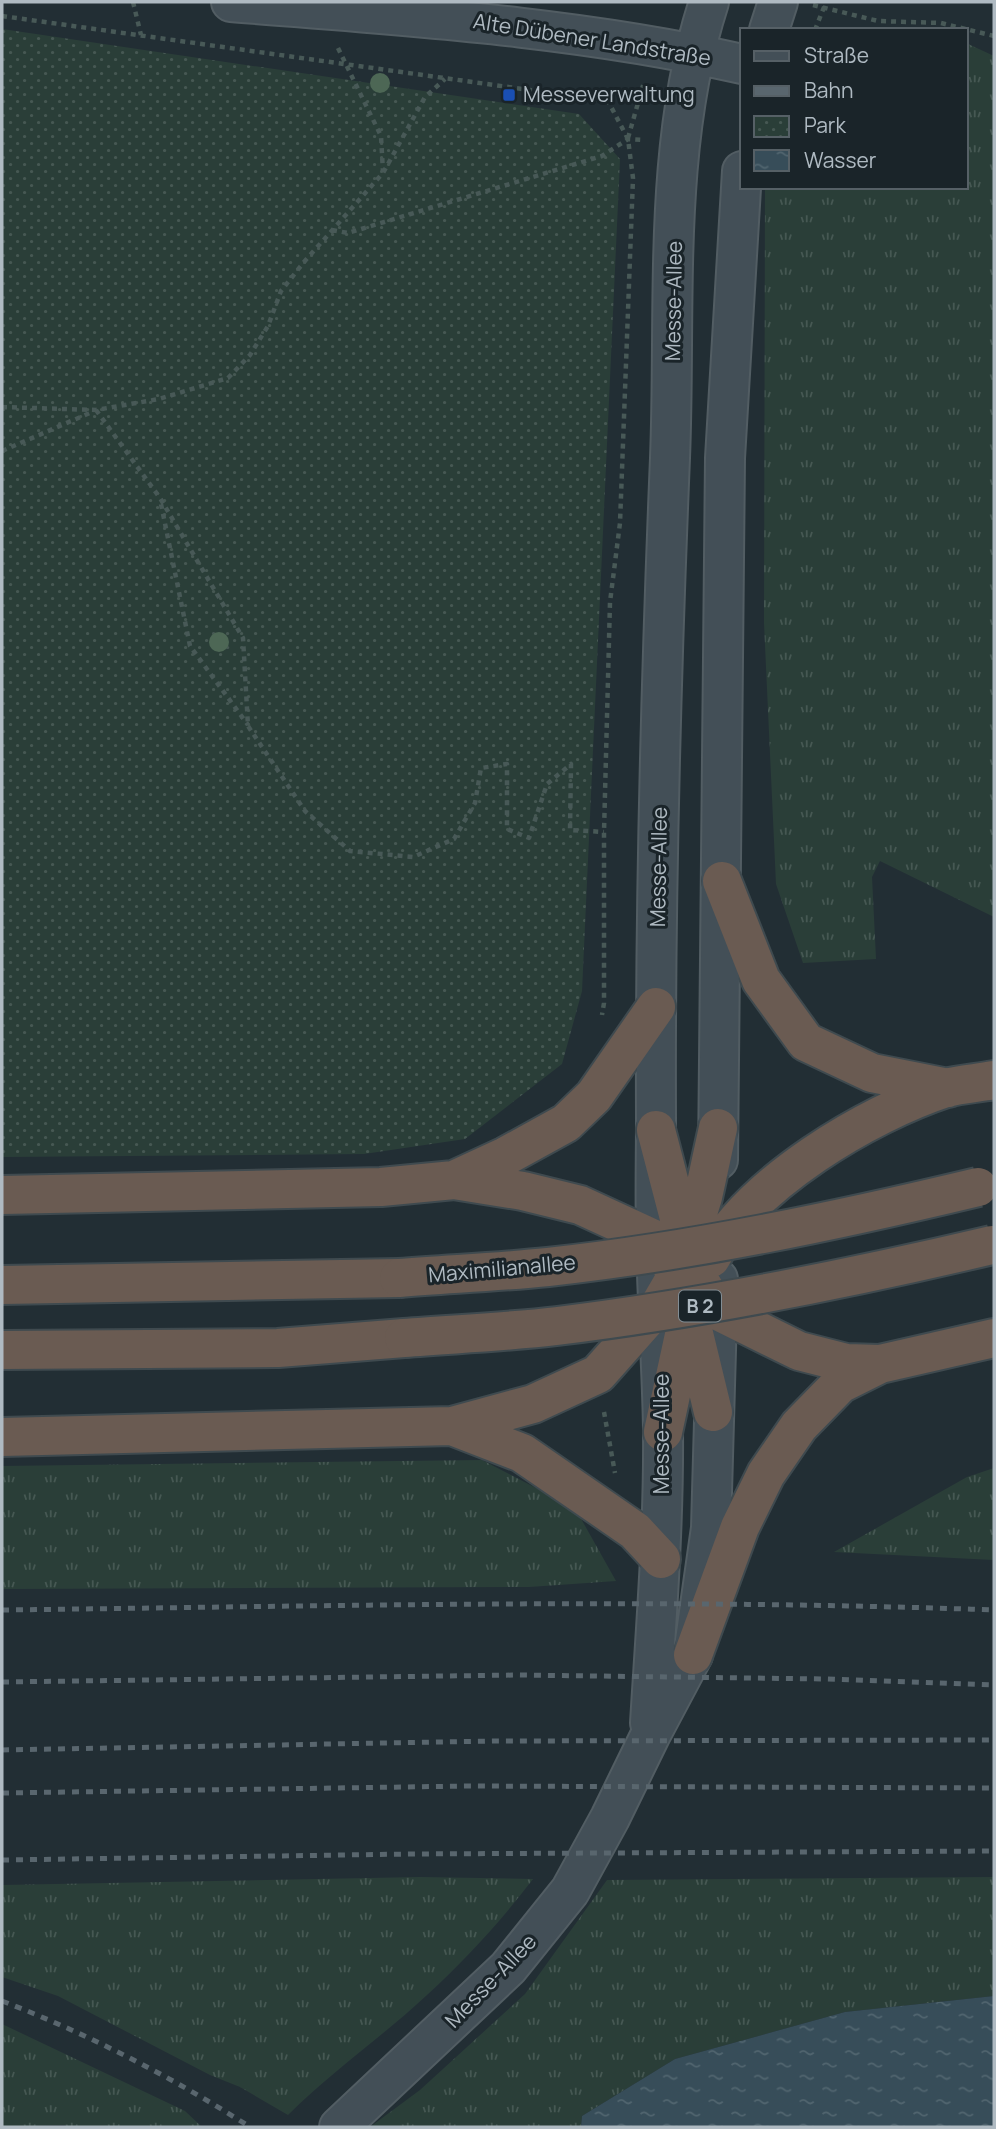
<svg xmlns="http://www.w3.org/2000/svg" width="996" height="2129" font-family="Manrope,sans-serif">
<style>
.grass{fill:url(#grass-tufts)}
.park{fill:url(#park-dots)}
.water{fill:url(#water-ripples)}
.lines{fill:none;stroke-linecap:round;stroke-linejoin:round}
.secondary-casing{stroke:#525d63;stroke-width:42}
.highway-casing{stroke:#3f4a4f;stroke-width:42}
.path{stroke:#485957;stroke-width:4.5;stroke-dasharray:5 5;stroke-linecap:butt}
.secondary{stroke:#434f57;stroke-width:38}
.highway{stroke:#6a5b52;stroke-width:38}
.rail{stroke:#59666e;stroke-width:5;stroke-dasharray:7 7;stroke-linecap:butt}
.highway-bridge-casing{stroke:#3f4a4f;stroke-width:42;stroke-linecap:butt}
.highway-bridge{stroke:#6a5b52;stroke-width:38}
.tree{fill:#4d6755}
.transit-dot{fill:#1a4fb4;stroke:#1a2429;stroke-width:2.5}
.labels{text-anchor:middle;stroke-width:6;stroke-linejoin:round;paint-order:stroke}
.shield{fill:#1a2429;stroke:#828d94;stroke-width:2}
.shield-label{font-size:19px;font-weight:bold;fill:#afbac2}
.street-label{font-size:21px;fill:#afbac2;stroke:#1a2429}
.poi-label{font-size:21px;fill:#afbac2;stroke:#1a2429;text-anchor:start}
</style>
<defs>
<pattern id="grass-tufts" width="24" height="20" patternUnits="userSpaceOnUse" patternTransform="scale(1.75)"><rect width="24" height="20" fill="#2a3e38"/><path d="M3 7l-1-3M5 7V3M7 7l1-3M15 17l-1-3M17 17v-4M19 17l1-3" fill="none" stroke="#465853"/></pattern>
<pattern id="park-dots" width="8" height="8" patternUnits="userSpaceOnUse" patternTransform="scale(1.75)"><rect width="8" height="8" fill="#2a3e38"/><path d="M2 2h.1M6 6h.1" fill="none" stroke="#465853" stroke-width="1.8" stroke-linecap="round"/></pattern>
<pattern id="water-ripples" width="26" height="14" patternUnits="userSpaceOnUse" patternTransform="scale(1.75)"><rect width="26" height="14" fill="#374d59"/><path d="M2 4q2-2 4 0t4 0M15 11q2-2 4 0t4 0" fill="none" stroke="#51656f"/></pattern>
</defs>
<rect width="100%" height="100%" fill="#222e34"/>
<!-- grass -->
<path class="grass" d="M966 43 994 56V917L880 861 872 877 876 959 803 963 776 884 764 623 765 187H966Z
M482 1460 575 1508 616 1581 529 1587 2 1589V1466Z
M994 1468V1560L834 1552 967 1477Z
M420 1877 533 1879C501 1921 466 1959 427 1995 382 2037 332 2071 288 2115L240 2087 210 2075 58 1996 2 1977V1885Z
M994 1877V1996L845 2012 675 2059 582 2116 581 2127H370L420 2090 525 1994 607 1880Z
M2 2024 185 2111 202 2127H69L64 2125 2 2127Z"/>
<!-- park -->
<path class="park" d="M2 29 579 114 620 159 582 991 562 1064 465 1139 364 1154 2 1157Z"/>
<!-- water -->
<path class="water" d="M994 1996V2127H581L582 2116 675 2059 845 2012Z"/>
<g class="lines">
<!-- secondary casing -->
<g class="secondary-casing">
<path id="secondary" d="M231 2C402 16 574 26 742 64
M769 30 778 2
M718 1160 725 458 742 171
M650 1723C656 1625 664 1527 663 1429 662 1365 657 1302 656 1238 655 1198 656 1157 656 1117 655 897 661 677 670 458 676 308 662 146 709 2
M339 2127 508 1968 570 1891 610 1818 650 1736 693 1655 711 1528 718 1279"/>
</g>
<!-- highway casing -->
<g class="highway-casing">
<path id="highway" d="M722 881 761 980 806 1042 872 1073 948 1088
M656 1130 687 1249 699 1280 718 1311 799 1351 846 1363 880 1364 994 1338
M454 1180 506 1156 566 1123 594 1096 656 1007
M2 1195 381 1187 454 1180 523 1191 580 1205 656 1240 677 1275 689 1313 713 1412
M711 1258C751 1183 867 1114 946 1088 961 1084 979 1083 994 1080
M2 1285 399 1278
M2 1350 278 1348 404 1338
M452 1426 522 1453 635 1531 661 1559
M663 1432 687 1321
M2 1437 452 1426 533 1404 598 1374 660 1304 677 1275 687 1249 703 1197 718 1128
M693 1655 740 1527 766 1474 799 1426 840 1384 880 1364"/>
</g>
<!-- path -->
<path class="path" d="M133 2 141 35
M813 5 878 21 941 23 994 36
M2 16 608 101 628 139 633 178 620 523 610 602 604 832V1003L602 1015
M815 30 826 2
M338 48 381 136 383 172
M628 138 644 82
M332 230 348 233 602 156 628 139 644 140
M2 407 96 410 159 399 228 378 250 355 268 326 281 291 304 262 383 173 425 97 445 79
M96 410 160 498 243 638 248 726 305 811 350 851 413 857 454 839 475 803 481 768 507 764V829L529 838 547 784 571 764 570 830 604 832
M2 451 92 412
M161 504 190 646 248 725
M604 1412 615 1473"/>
<!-- secondary -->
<use href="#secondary" class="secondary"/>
<!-- highway -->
<use href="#highway" class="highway"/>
<!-- rail -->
<path class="rail" d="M2 1610C333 1606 664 1598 994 1610
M2 1682 518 1675 826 1679 994 1685
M2 1750 495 1741 994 1740
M2 1793 470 1786 994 1788
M2 1860 411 1854 994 1851
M2 2001C88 2034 172 2077 250 2127"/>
<!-- highway-bridge casing -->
<g class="highway-bridge-casing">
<path id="highway-bridge" d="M399 1278C449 1274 499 1272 548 1267 693 1251 836 1221 978 1187
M404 1338C455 1334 507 1332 557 1326 704 1308 848 1279 992 1245"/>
</g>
<!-- highway-bridge -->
<use href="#highway-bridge" class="highway-bridge"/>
</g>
<!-- trees -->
<g class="tree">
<circle cx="380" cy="83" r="10"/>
<circle cx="219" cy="642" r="10"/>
</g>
<!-- markers -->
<rect class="transit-dot" x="502" y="88" width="14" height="14" rx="3.5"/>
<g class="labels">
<!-- shield labels -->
<rect class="shield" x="679" y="1290.5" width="42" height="31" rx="5"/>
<g class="shield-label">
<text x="700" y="1313">B 2</text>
</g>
<!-- street labels -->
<g class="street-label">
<text transform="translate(592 40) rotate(9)" y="7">Alte Dübener Landstraße</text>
<text transform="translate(674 301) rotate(-89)" y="7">Messe-Allee</text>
<text transform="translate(659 867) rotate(-89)" y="7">Messe-Allee</text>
<text transform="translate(502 1269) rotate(-5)" y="7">Maximilianallee</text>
<text transform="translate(662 1434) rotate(-90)" y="7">Messe-Allee</text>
<text transform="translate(491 1981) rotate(-46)" y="7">Messe-Allee</text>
</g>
<!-- poi labels -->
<g class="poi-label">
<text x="523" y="102">Messeverwaltung</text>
</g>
</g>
<!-- border -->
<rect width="996" height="2129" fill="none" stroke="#afbac2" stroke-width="7"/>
<!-- legend -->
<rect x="740" y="28" width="228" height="161" fill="#1a2429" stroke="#566066" stroke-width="2"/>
<rect x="754" y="51" width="35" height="10" fill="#434f57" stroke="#566066" stroke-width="2"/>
<text x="804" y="63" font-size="21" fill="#afbac2">Straße</text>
<rect x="754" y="86" width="35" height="10" fill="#59666e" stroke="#566066" stroke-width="2"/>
<text x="804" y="98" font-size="21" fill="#afbac2">Bahn</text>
<rect x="754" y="116" width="35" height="21" fill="url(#park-dots)" stroke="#566066" stroke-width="2"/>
<text x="804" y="133" font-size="21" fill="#afbac2">Park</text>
<rect x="754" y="150" width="35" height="21" fill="url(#water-ripples)" stroke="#566066" stroke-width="2"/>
<text x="804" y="168" font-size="21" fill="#afbac2">Wasser</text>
</svg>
